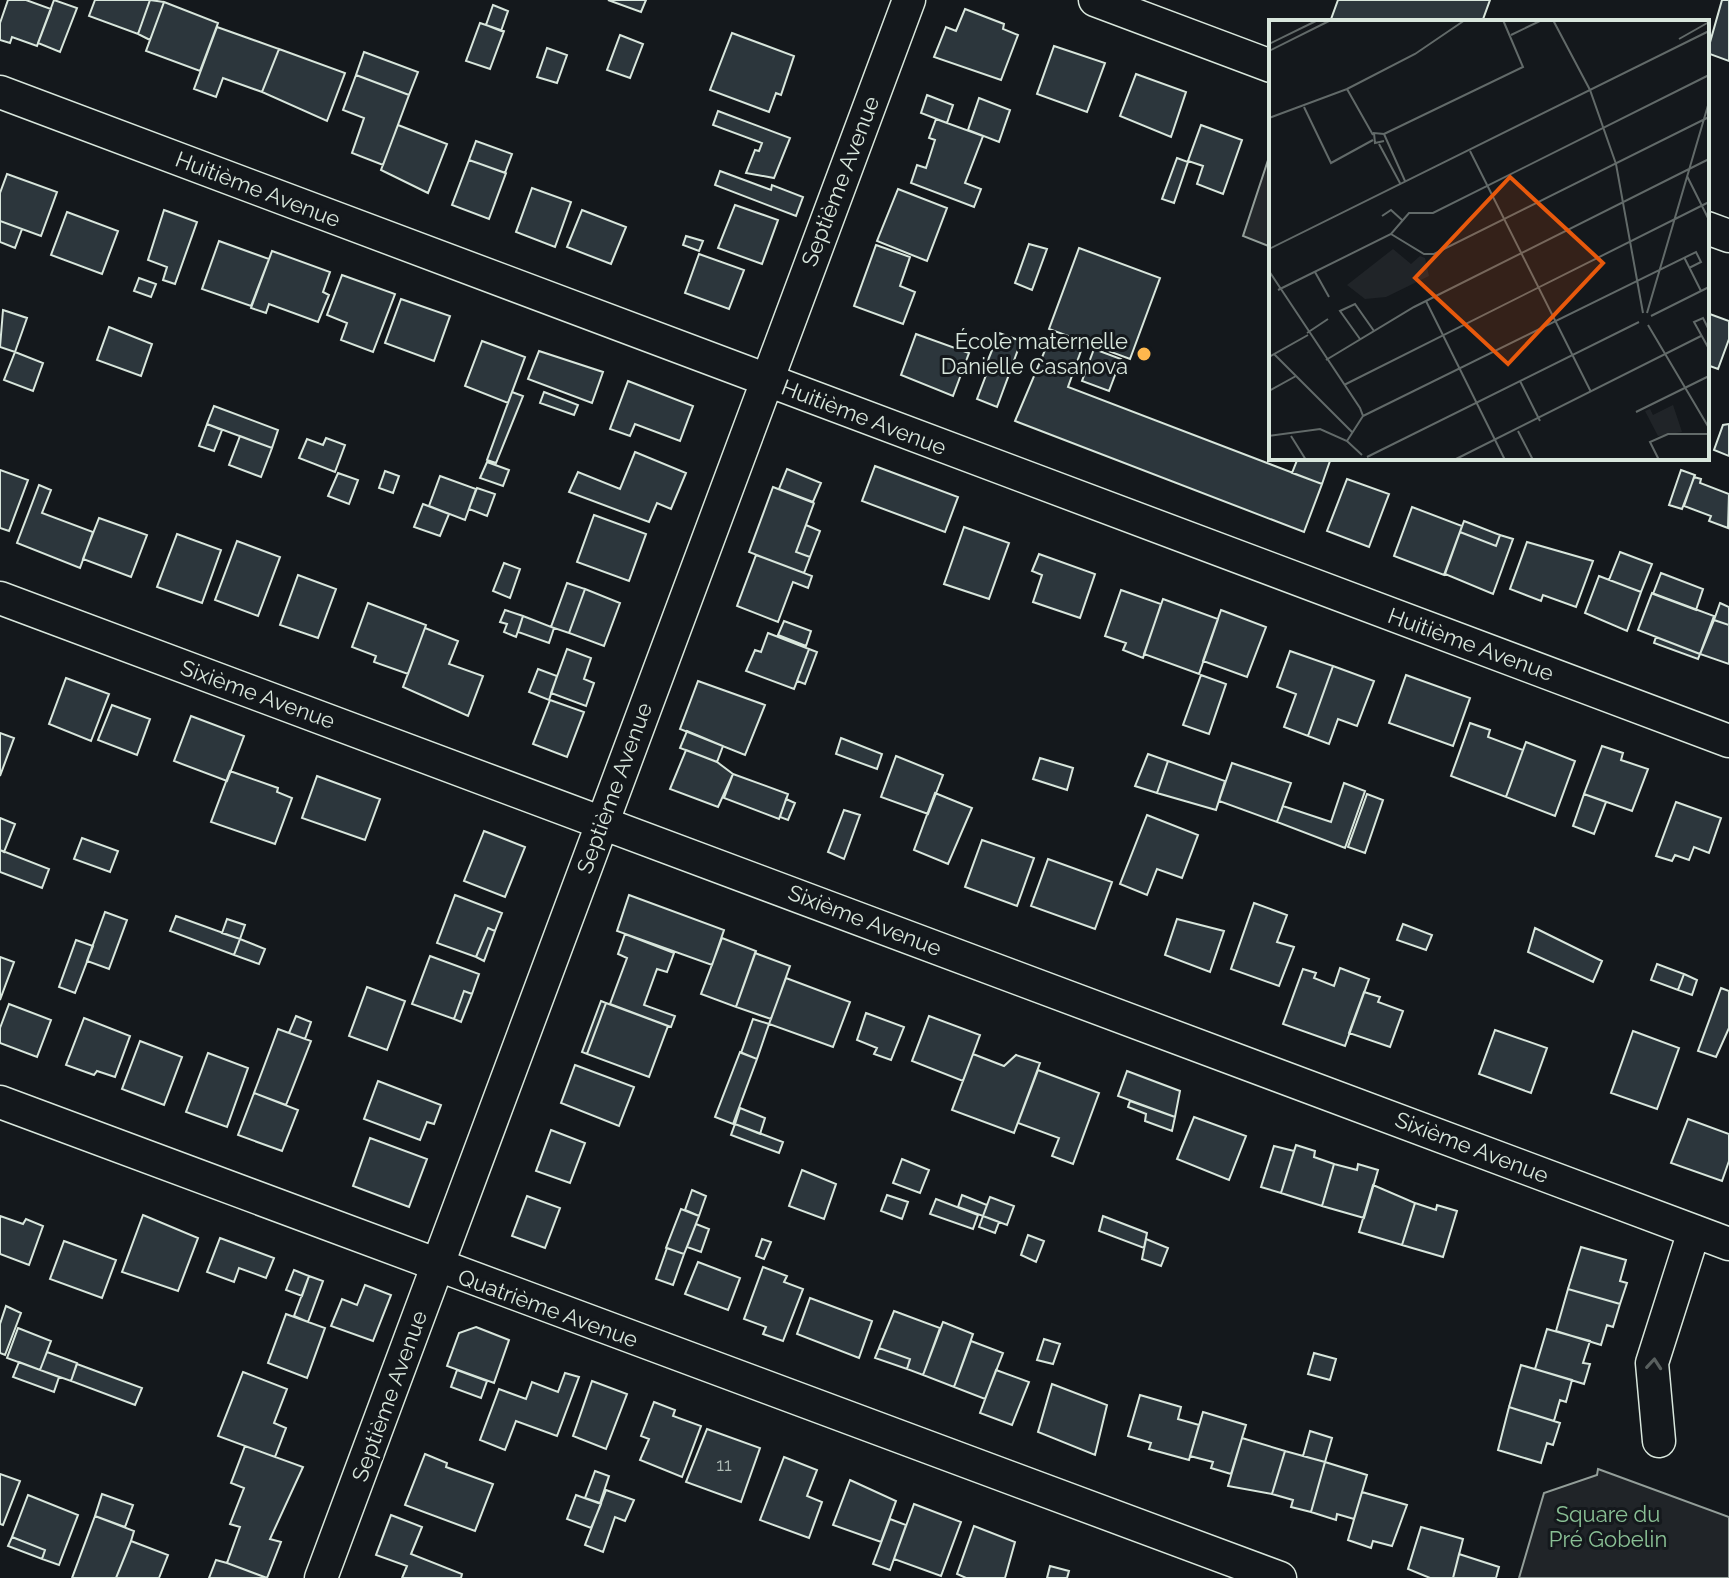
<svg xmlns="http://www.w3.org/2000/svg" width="1729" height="1578" font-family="Raleway,sans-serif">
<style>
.green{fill:#202428;stroke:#939e99;stroke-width:2}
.parking{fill:#24282b;stroke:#939e99;stroke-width:2}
.building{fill:#2c363c;stroke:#d8e6dc;stroke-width:2}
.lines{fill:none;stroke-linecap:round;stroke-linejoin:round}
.minor-casing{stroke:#d8e6dc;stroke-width:35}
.minor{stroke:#14181c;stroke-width:32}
.oneway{stroke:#59605f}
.poi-dot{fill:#ffb74d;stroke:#14181c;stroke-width:3}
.labels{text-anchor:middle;stroke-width:6;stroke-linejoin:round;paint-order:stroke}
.number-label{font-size:18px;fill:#adbab4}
.street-label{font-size:22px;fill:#d8e6dc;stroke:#14181c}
.poi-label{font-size:22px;fill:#d8e6dc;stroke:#14181c;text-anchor:end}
.park-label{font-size:22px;fill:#8ac095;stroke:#14181c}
.inset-road{fill:none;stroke:#626a69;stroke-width:2}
.view{fill:#e8590c;fill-opacity:0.15;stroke:#e8590c;stroke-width:4}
.inset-edge{fill:none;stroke:#d8e6dc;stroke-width:4}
</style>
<rect width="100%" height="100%" fill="#14181c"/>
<!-- green -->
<path class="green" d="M1598 1469 1729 1517V1578H1519L1544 1493 1597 1475Z"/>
<!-- parking -->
<path class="parking" d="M1271 151V247L1243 236Z"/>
<!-- building -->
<path class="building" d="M8 0H26L51 9 37 46 12 37 10 43 0 40V23Z
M54 0 77 8 60 52 38 43Z
M95 0H150L138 34 89 16Z
M150 0 164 2 150 40 138 34Z
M608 0H646L641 12Z
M1338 0H1490L1482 22H1330Z
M1722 0H1729V61L1707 53Z
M164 2 218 23 200 71 146 51Z
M493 5 508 11 501 31 486 25Z
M965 9 1004 24 1003 29 1018 35 1001 80 934 57 946 27 956 31Z
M480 23 504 31 490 69 466 61Z
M217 27 279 49 262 92 223 78 216 97 194 89Z
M732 33 794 56 781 95 776 93 769 112 710 90Z
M620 35 643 44 630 78 607 70Z
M1054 46 1105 63 1087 112 1037 94Z
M547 48 567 55 557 83 537 77Z
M279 49 345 73 327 121 262 92Z
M364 52 418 72 409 95 356 75Z
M1136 74 1186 92 1171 137 1120 116Z
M356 75 409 95 383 165 352 153 364 118 343 110Z
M927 95 953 105 947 123 921 113Z
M979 98 1010 110 999 142 968 130Z
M718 111 790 138 774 178 746 173 755 150 759 151 762 143 713 125Z
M936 119 983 136 965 183 981 189 974 207 911 183 917 165 926 168 935 140 929 138Z
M398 125 447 144 428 193 381 170Z
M1201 125 1242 140 1223 194 1197 184 1203 166 1188 161Z
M476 141 512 154 505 173 469 160Z
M1177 158 1188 162 1174 203 1162 199Z
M469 160 506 173 489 219 452 205Z
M720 171 771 190 772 185 803 197 796 216 715 185Z
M7 174 57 192 41 236 0 221V193Z
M532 188 571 202 555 247 516 232Z
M898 189 947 208 927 261 877 241Z
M735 205 778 220 762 264 718 248Z
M164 210 197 222 175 284 163 280 167 267 148 260Z
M582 210 626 227 611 264 567 247Z
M67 212 118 231 102 274 51 255Z
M0 221 22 229 15 248 0 242Z
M686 236 703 241 699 251 683 245Z
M219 241 269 259 251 306 202 289Z
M1029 244 1047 249 1032 290 1015 283Z
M876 245 910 257 900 286 915 292 903 324 854 306Z
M1079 248 1160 278 1130 359 1049 329Z
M272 251 330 272 323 292 329 295 318 322 269 304 266 313 251 308Z
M699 254 744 270 729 309 685 293Z
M342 275 395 294 373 352 341 340 347 323 327 315Z
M139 278 156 284 151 297 134 291Z
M401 299 450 316 434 361 385 343Z
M3 310 27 318 15 352 0 347Z
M1707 313 1729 321V339L1718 369 1707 365Z
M109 327 152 344 141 376 97 360Z
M999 333 1021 341 1011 369 988 360Z
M916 334 969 353 953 396 901 375Z
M1051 336 1082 348 1068 387 1322 484 1304 532 1015 421Z
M482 341 525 357 508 403 465 386Z
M1094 349 1121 359 1109 391 1082 381Z
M539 351 603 372 592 403 528 379Z
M15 352 43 363 33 391 4 380Z
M991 362 1011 369 997 407 977 399Z
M628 381 693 406 680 441 635 424 630 436 610 429Z
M512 392 523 396 496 463 487 460Z
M544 392 578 405 574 415 540 403Z
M214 406 278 430 272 448 207 424Z
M207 424 222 430 214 451 199 446Z
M1729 424V456L1714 450 1723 425Z
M240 436 272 448 261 477 229 465Z
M326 438 345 445 335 472 299 458 307 439 323 445Z
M635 452 686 473 671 509 657 503 649 522 569 492 578 472 620 489Z
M1298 458H1331L1322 484 1292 473Z
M487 462 509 470 503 486 480 478Z
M875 466 958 497 945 532 862 501Z
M787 469 821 483 813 502 779 489Z
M0 470 28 480 9 531 0 528Z
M1681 470 1695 475 1682 509 1669 505Z
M385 471 399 476 393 493 379 488Z
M338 473 358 480 349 504 328 496Z
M440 476 476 489 465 520 429 506Z
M1694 477 1701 479 1700 483 1729 494 1728 528 1709 521 1711 516 1684 506Z
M1347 479 1389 494 1369 547 1327 531Z
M39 485 51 490 42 513 93 532 80 568 17 543Z
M773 487 814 503 796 552 810 557 804 573 749 552Z
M477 488 495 494 487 516 469 509Z
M423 504 449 514 440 536 414 527Z
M1412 507 1462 526 1444 575 1394 556Z
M594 515 646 534 629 581 577 562Z
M99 518 147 535 131 577 83 559Z
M1464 521 1500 535 1496 546 1460 532Z
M806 525 820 531 810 557 796 552Z
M964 527 1009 543 989 599 944 584Z
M1460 532 1496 546 1500 535 1513 539 1493 594 1445 574Z
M177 534 221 550 202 603 157 587Z
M237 541 280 557 258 616 215 600Z
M1527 542 1593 561 1576 607 1543 595 1541 601 1510 589Z
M1620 552 1652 564 1641 592 1609 580Z
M1039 554 1095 574 1080 618 1033 602 1042 575 1032 571Z
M756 555 812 576 808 588 793 582 778 622 737 606Z
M504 563 520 569 510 598 493 591Z
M1661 573 1703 589 1696 610 1653 594Z
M298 575 336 589 318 638 280 625Z
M1599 576 1641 592 1627 631 1585 613Z
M567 583 585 589 569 633 551 627Z
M585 589 620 603 604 646 569 633Z
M1121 590 1161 604 1143 658 1123 650 1126 643 1105 636Z
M1652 593 1714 616 1700 654 1638 630Z
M1163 599 1218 619 1199 674 1144 654Z
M368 603 426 625 408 674 374 662 376 656 352 647Z
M1720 603 1729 607V625L1714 620Z
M505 610 523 616 516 637 504 632 507 624 500 622Z
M1221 610 1266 627 1247 677 1203 661Z
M523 616 554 628 549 643 518 632Z
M1714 620 1729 625V664L1700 654Z
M784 621 811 631 806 646 778 635Z
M425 628 458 641 449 664 483 676 468 716 403 687Z
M768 633 809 649 794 689 746 671 755 650 761 652Z
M1656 637 1700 654 1698 659 1654 643Z
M567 649 591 658 584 679 594 683 586 706 551 693Z
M809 649 817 652 805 684 797 681Z
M1290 651 1333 666 1308 736 1284 727 1296 694 1277 687Z
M1333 666 1374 681 1357 726 1338 719 1329 744 1308 736Z
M538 669 557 676 549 700 529 692Z
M1201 675 1226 684 1209 734 1183 725Z
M1406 675 1470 698 1453 746 1389 723Z
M66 678 109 694 91 741 49 724Z
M698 681 765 705 745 755 680 729Z
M550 700 584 712 567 757 533 744Z
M112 705 150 719 137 755 98 740Z
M191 716 244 736 227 781 174 761Z
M1470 723 1490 730 1488 737 1523 750 1506 797 1451 776Z
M687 731 723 746 717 762 680 748Z
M0 733 14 738 0 776Z
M841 738 882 754 877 769 836 754Z
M1526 742 1575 761 1555 816 1506 797Z
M1602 746 1623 753 1621 760 1648 769 1632 811 1584 794Z
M686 750 717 762 733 774 718 807 670 789Z
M1148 754 1168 761 1157 793 1135 786Z
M896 756 943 775 928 814 881 797Z
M1040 758 1073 768 1067 790 1033 779Z
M1168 761 1225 781 1216 810 1157 793Z
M1232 763 1291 783 1277 822 1219 801Z
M230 771 278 788 277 792 292 798 275 844 211 822Z
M733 774 788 794 779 819 724 798Z
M317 776 380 799 365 840 302 818Z
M1344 783 1365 791 1345 848 1277 822 1283 806 1331 822Z
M935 793 972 808 948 864 914 850Z
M1367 794 1383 800 1365 853 1348 847Z
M1584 794 1606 802 1594 834 1573 826Z
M786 799 795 803 788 820 780 817Z
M1676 802 1721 818 1709 853 1694 847 1689 860 1675 855 1672 861 1656 856Z
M844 810 860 815 844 859 828 852Z
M1147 815 1198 835 1182 878 1157 869 1147 895 1120 884Z
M0 818 15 824 4 852 0 850Z
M484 831 525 847 505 897 464 881Z
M82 838 118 851 110 872 74 859Z
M982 840 1034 858 1017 906 965 887Z
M0 850 49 869 42 888 0 872Z
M1048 859 1112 882 1095 929 1031 906Z
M455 895 502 913 495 931 488 928 476 957 437 943Z
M629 895 724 930 712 965 617 931Z
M1254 903 1287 915 1277 942 1294 947 1279 986 1231 969Z
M105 912 127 920 109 969 87 961Z
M176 916 240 939 234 955 170 931Z
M227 919 245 925 240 939 222 933Z
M1177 919 1224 931 1210 972 1165 955Z
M1403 924 1432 935 1426 950 1397 940Z
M488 928 495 931 484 961 476 957Z
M1535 928 1602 961 1593 982 1528 952Z
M625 934 674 953 667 972 657 969 644 1005 675 1016 671 1027 610 1004 627 958 618 954Z
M722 938 756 951 736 1007 701 994Z
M240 939 265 949 259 964 234 955Z
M76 940 93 946 75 993 59 987Z
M755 953 790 966 771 1019 736 1007Z
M430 956 479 974 472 994 464 991 454 1019 412 1004Z
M0 957 14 962 0 1000Z
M1657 964 1684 974 1678 990 1651 980Z
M1340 968 1369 979 1345 1046 1283 1024 1303 969 1316 973 1314 978 1334 986Z
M1684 974 1697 980 1692 995 1678 990Z
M786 978 850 1002 833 1047 769 1024Z
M367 987 405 1001 387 1050 349 1036Z
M1721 988 1729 991V1028L1716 1057 1698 1051Z
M464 991 472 994 461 1022 454 1019Z
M1364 992 1380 997 1378 1002 1403 1011 1390 1047 1349 1033Z
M601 1001 606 1003 587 1054 582 1052Z
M606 1003 668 1026 649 1077 587 1054Z
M9 1004 51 1020 37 1057 0 1043V1028Z
M866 1013 904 1027 891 1060 874 1054 877 1048 857 1040Z
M296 1016 311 1022 305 1039 289 1033Z
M929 1016 980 1035 963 1081 912 1061Z
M84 1018 130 1036 115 1077 97 1071 94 1075 66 1065Z
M753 1019 769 1024 757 1059 741 1053Z
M278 1029 311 1041 286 1105 254 1093Z
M1495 1030 1547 1048 1531 1093 1479 1074Z
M1633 1031 1679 1048 1657 1109 1611 1093Z
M140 1041 182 1057 164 1105 122 1089Z
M740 1052 757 1059 733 1124 715 1117Z
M208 1053 248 1068 227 1127 186 1112Z
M973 1054 1004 1066 1016 1055 1040 1063 1014 1133 952 1110Z
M575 1065 634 1087 619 1126 561 1103Z
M1038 1070 1099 1093 1073 1164 1052 1156 1059 1138 1018 1123Z
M1127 1071 1180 1091 1175 1117 1118 1096Z
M378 1081 441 1105 434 1124 427 1122 420 1140 364 1119Z
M254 1093 298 1110 282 1151 238 1135Z
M1130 1101 1175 1117 1172 1131 1145 1121 1146 1114 1128 1107Z
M740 1108 765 1118 760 1134 735 1124Z
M1194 1117 1246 1136 1229 1180 1177 1159Z
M1688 1119 1729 1134V1161L1722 1181 1671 1163Z
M735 1124 783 1142 779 1153 731 1135Z
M551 1130 585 1143 570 1183 536 1171Z
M370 1138 427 1159 409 1207 353 1186Z
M1296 1145 1315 1151 1314 1157 1334 1164 1322 1206 1281 1193Z
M1274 1146 1294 1151 1281 1193 1261 1187Z
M902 1159 929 1170 920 1193 893 1183Z
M1334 1164 1357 1170 1358 1164 1378 1170 1364 1218 1322 1206Z
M802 1170 836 1184 824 1219 789 1206Z
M1373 1185 1415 1203 1402 1245 1359 1232Z
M692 1190 706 1196 699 1216 685 1210Z
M887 1195 908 1202 902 1219 881 1211Z
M962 1195 987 1205 983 1216 958 1207Z
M527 1196 560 1208 545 1248 512 1236Z
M990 1197 1014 1206 1007 1225 983 1216Z
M936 1199 978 1215 973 1229 930 1214Z
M1415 1203 1436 1210 1437 1205 1457 1211 1443 1257 1402 1245Z
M681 1209 699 1216 684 1254 666 1248Z
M143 1215 198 1238 178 1291 122 1272Z
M0 1216 23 1224 26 1219 43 1226 29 1265 0 1254Z
M983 1216 999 1222 995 1233 979 1227Z
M1103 1216 1147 1233 1144 1248 1099 1231Z
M696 1224 709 1229 701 1252 687 1247Z
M1028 1235 1044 1241 1036 1262 1021 1255Z
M220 1238 274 1258 266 1278 239 1268 234 1282 207 1272Z
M762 1239 771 1242 764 1259 756 1256Z
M1146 1239 1168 1248 1161 1266 1142 1259Z
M64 1241 116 1260 102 1298 50 1279Z
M1581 1247 1626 1260 1620 1281 1627 1283 1620 1304 1568 1289Z
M667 1248 684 1254 673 1285 656 1279Z
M698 1262 740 1278 728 1310 685 1294Z
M763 1267 787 1276 784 1282 803 1289 783 1341 763 1334 766 1327 744 1319Z
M294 1270 309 1276 302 1296 286 1290Z
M309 1276 323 1281 308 1322 294 1316Z
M365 1285 391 1295 373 1341 331 1326 342 1299 357 1305Z
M1568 1289 1620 1304 1613 1327 1607 1325 1601 1345 1556 1331Z
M810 1298 872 1321 859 1358 797 1334Z
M6 1306 21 1313 5 1355 0 1353V1324Z
M894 1311 940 1328 923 1375 907 1369 910 1359 879 1348Z
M286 1314 325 1328 307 1378 268 1363Z
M943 1322 973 1334 954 1387 923 1375Z
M476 1327 509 1340 494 1383 447 1366 459 1333Z
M18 1328 51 1341 40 1370 7 1358Z
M1547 1329 1590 1341 1583 1363 1590 1364 1584 1384 1535 1369Z
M1044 1339 1060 1344 1053 1364 1037 1360Z
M971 1341 1003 1353 985 1399 954 1387Z
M879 1348 910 1359 907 1369 875 1358Z
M47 1352 77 1363 71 1381 40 1370Z
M1314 1353 1336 1359 1330 1380 1308 1374Z
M19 1362 59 1377 54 1392 13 1377Z
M77 1364 142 1388 135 1405 71 1381Z
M1521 1365 1572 1380 1566 1402 1560 1400 1554 1421 1509 1407Z
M457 1370 487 1381 481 1398 451 1387Z
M996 1370 1029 1382 1012 1425 980 1413Z
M243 1372 287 1389 274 1423 286 1428 275 1457 218 1436Z
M565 1373 579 1377 557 1436 516 1421 505 1450 480 1440 499 1389 526 1399 532 1382 558 1392Z
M592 1381 627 1394 606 1449 573 1436Z
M1052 1384 1107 1405 1095 1455 1038 1432Z
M1140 1395 1181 1407 1178 1419 1199 1425 1189 1460 1149 1449 1151 1443 1128 1436Z
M654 1402 675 1410 673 1416 701 1426 682 1477 640 1460 649 1439 641 1436Z
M1509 1407 1560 1423 1553 1445 1547 1443 1541 1463 1498 1450Z
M1203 1412 1246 1425 1231 1474 1211 1468 1213 1462 1190 1456Z
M707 1429 760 1448 741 1502 686 1482Z
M1310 1431 1332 1438 1325 1462 1303 1456Z
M1242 1438 1285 1451 1272 1494 1228 1486Z
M245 1446 303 1467 270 1539 281 1542 267 1578 227 1563 240 1527 230 1524 244 1488 231 1483Z
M1285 1451 1325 1462 1311 1512 1291 1507 1293 1500 1272 1494Z
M425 1454 447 1463 446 1467 493 1484 475 1531 405 1505Z
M784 1457 817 1470 807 1496 822 1502 809 1538 760 1520Z
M1325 1462 1367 1475 1354 1519 1337 1514 1336 1520 1311 1512Z
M595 1471 609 1476 600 1503 585 1498Z
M0 1474 20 1481 3 1525 0 1524Z
M850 1480 896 1501 881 1542 833 1525Z
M606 1490 634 1500 625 1521 615 1517 603 1552 585 1545Z
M1362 1492 1407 1505 1392 1546 1373 1541 1371 1548 1348 1540Z
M102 1494 133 1505 125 1527 95 1516Z
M28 1495 78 1515 59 1565 42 1559 45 1550 12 1537Z
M576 1495 601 1504 591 1528 567 1519Z
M914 1504 961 1522 941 1576 894 1559Z
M391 1515 422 1527 411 1554 462 1574 461 1578H402L407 1566 376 1555Z
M95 1516 134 1531 131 1541 116 1578H72Z
M890 1519 906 1525 890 1570 873 1564Z
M974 1526 1015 1542 1005 1578H966L957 1574Z
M1421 1527 1463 1539 1453 1578H1430L1408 1569Z
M12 1537 45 1550 42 1559 8 1546Z
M131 1541 168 1555 159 1578H116Z
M1459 1554 1499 1567 1496 1578H1453Z
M216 1560 227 1563 267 1578H209Z
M1050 1566 1069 1571 1067 1578H1047Z"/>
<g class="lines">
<!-- minor casing -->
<g class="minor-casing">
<path id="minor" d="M1095 0 1271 66
M0 92 1729 741
M1707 228 1729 236
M0 598 1729 1244
M0 1102 1280 1578
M1659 1441 1652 1363 1694 1231
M321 1578 909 0"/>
</g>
<!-- minor -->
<use href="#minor" class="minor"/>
</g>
<!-- one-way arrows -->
<defs><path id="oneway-chevron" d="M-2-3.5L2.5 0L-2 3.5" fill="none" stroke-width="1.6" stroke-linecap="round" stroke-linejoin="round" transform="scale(2)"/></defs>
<use class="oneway" href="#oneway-chevron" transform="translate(1654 1364) rotate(-85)"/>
<!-- markers -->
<circle class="poi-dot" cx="1144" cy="354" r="8"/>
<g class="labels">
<!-- number labels -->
<g class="number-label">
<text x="724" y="1471">11</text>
</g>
<!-- street labels -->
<g class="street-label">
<text transform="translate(840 181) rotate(-69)" y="8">Septième Avenue</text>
<text transform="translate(258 189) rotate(21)" y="8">Huitième Avenue</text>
<text transform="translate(864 417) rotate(21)" y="8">Huitième Avenue</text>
<text transform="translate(1471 644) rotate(20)" y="8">Huitième Avenue</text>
<text transform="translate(258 694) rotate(20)" y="8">Sixième Avenue</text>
<text transform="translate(614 788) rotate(-70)" y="8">Septième Avenue</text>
<text transform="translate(865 920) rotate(21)" y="8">Sixième Avenue</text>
<text transform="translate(1472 1147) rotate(21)" y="8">Sixième Avenue</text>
<text transform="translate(548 1308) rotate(20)" y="8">Quatrième Avenue</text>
<text transform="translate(389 1396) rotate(-70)" y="8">Septième Avenue</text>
</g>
<!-- poi labels -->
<g class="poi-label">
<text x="1128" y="349">École maternelle<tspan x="1128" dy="25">Danielle Casanova</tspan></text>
</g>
<!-- park labels -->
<g class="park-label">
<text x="1608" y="1522">Square du<tspan x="1608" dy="25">Pré Gobelin</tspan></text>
</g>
</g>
<!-- overview -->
<g transform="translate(1269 20)">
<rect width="440" height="440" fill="#14181c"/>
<path d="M124 229 142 244 151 236 156 238 160 256 117 277 96 279 78 265ZM404 385 413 412 389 416 376 391 381 389 384 395Z" fill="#202428"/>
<path class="inset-road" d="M284 0 321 70 347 144 374 293M242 15 273 0M410 19 440 2M0 24 49 0M0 31 62 0M78 69 146 34 196 0M35 87 62 143 104 120M0 98 78 69 104 115M115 114 254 47 234 0M115 121 106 123 105 113 115 114 136 161M110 124 131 163M201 131 322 372M418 156 440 200M113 196 122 190 133 200M122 214 155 234H165L440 97M0 229 440 11M415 237 432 271M0 251 91 388 94 396 78 421M46 252 60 277M9 270 122 214 140 193H164L440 55M157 281 236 440M378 293 440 82M382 296 440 267M379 305 440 408M440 310 434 298 425 302 440 329M38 313 59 299M91 319 71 291 86 284 105 311M5 334 83 412M0 337 39 315M57 340 145 287 440 139M251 361 271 401M75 365 440 182M0 371 27 356M367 392 440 356M94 396 427 232 432 242 420 248M249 411 264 440M0 416 51 409 78 421 93 435M22 416 37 440M98 437 370 302M185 440 432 316M390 440 381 422 399 414H440"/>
<path class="view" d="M241 157 334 243 239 344 146 258Z"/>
<rect width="440" height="440" class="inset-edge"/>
</g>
</svg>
